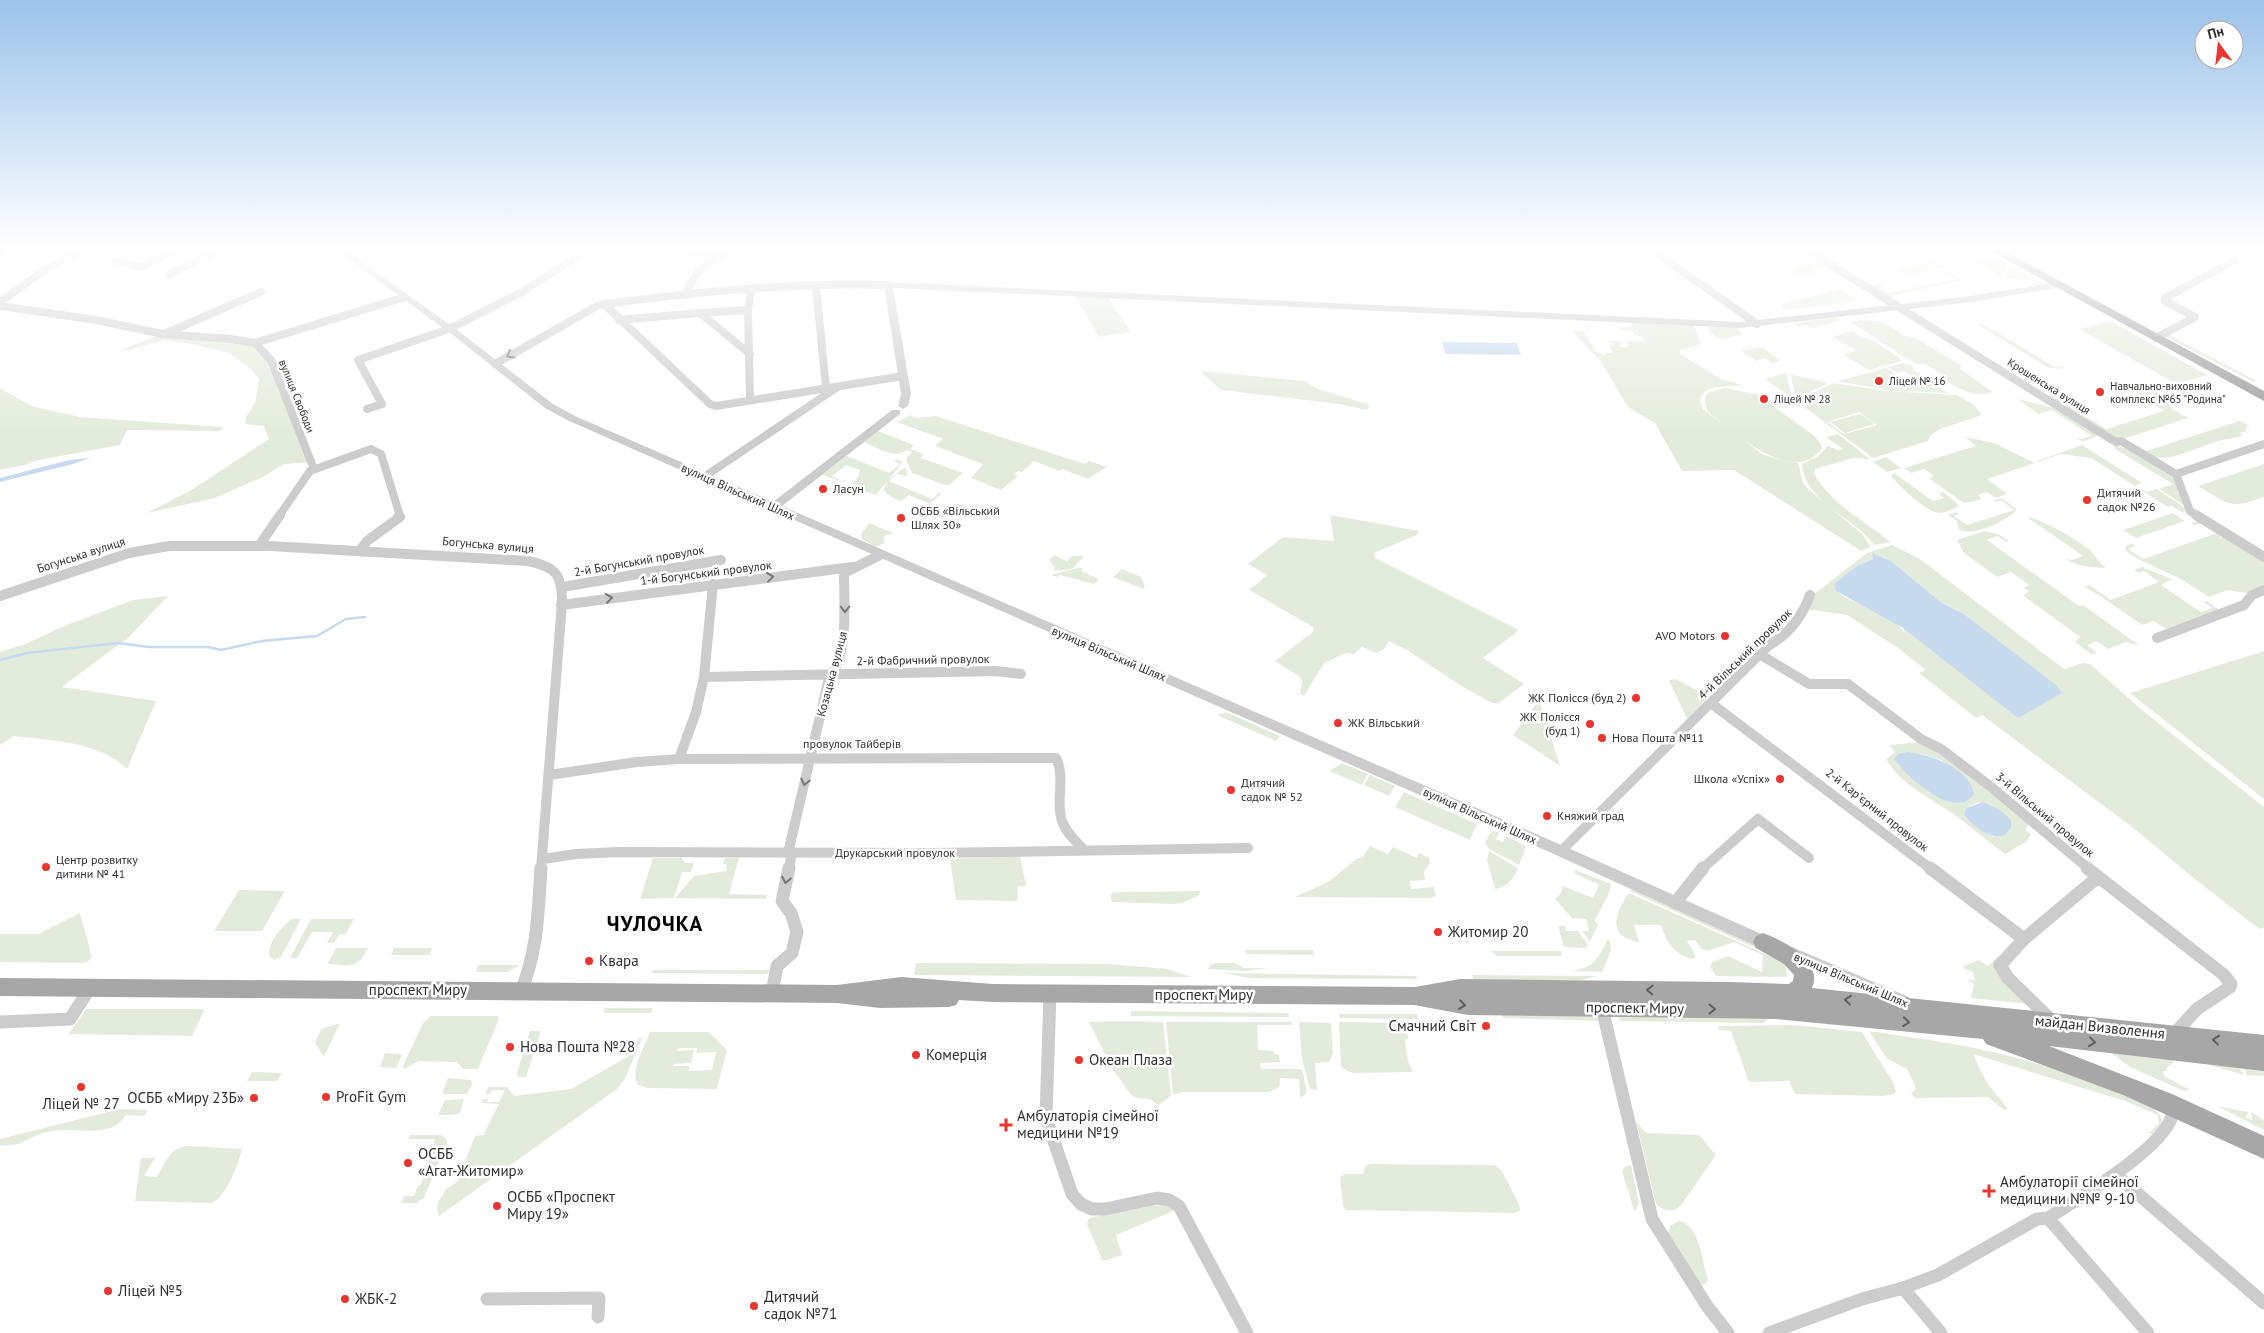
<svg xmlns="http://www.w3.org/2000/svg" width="2264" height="1333" font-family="'PT Sans',sans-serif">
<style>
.green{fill:#e3ecdc;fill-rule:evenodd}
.water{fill:#c8daed}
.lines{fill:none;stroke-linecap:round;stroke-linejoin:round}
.stream{stroke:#c8daed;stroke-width:2.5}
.minor-far2{stroke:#ccc;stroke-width:8}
.minor-far1{stroke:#ccc;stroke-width:10}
.minor{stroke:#ccc;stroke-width:13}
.tertiary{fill:#ccc;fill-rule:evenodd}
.primary{fill:#a7a7a7;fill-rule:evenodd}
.trunk{fill:#9e9e9e;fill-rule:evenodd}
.oneway{stroke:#767676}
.oneway2{stroke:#5f5f5f}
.poi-dot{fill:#e9352e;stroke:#fff;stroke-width:2}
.labels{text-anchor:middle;stroke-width:5;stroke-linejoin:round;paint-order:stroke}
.far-poi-label{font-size:11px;fill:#2f2f2f;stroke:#fff;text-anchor:start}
.far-street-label{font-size:11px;fill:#2f2f2f;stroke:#fff}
.poi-label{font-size:12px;fill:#2f2f2f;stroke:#fff;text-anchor:start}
.street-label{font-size:12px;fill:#2f2f2f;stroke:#fff}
.near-poi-label{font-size:15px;fill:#2f2f2f;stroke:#fff;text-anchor:start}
.near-street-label{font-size:15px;fill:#2f2f2f;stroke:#fff}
.near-district-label{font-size:21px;font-weight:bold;letter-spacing:1px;fill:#000;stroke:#fff}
</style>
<rect width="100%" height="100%" fill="#fff"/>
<!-- green -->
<path class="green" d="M1953 247H1978L2008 263 2002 278 1964 256 1967 255Z
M1801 249 1834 268 1812 270 1819 276 1798 274 1790 269 1804 265 1785 251Z
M1935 260 1947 267 1909 275 1896 269Z
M2010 265 2040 282 2004 278Z
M1944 271 1964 280 1887 297 1872 287 1881 284 1884 286 1881 287 1889 293 1954 279 1945 273 1937 272Z
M1841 289 1858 301 1784 310 1782 308 1783 304Z
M1075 296 1108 297 1131 332 1099 337Z
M1833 318 1842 320 1812 328 1807 325 1799 327 1794 323Z
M1861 320 1881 321 1905 336 1914 337 1962 366 1959 368 1993 392C1977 399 1960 389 1946 381L1948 379 1945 376 1925 364H1917L1909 360 1850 322Z
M2111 321 2207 375 2176 384 2079 329Z
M1631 322 1694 325 1701 344 1680 350V354L1721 379 1742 385C1726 389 1707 381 1700 400L1703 409 1762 454 1780 460 1798 463 1803 483 1808 489 1862 534 1871 547 1861 551 1734 470 1682 471 1655 423 1628 407 1601 362 1572 331 1584 332 1596 352 1605 355V353H1612L1610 345H1613L1612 342 1602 341H1621L1622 344 1620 346 1624 348 1629 346 1624 341 1645 342 1643 337 1634 334 1633 331 1620 330V328L1632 326Z
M1979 322 2055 367 2067 366 2058 369 2047 367 1980 326Z
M1710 326 1736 327 1743 334 1723 339 1716 338 1708 329Z
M1855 331V334L1874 341 1900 358 1901 361 1869 370 1844 355 1856 350 1832 337Z
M163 334 255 343 271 360 312 462 284 464 263 477 215 498 147 513 193 489 269 439 264 426 245 424 246 417 255 403 259 379 251 369 229 353 191 344 164 340 128 350 122 349Z
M2169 335 2257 381 2253 382 2166 337Z
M1762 347 1778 359 1779 361 1772 363 1765 358 1756 361 1741 351Z
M1904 363 1913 366 1914 370 1929 379 1933 378 1941 381 1934 384 1949 393 1886 390 1838 381 1886 368 1912 384 1916 383 1908 377 1911 376 1904 371 1897 373 1888 367Z
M1200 371 1305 381 1318 389 1370 405 1367 410 1339 404 1221 390Z
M1786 373 1792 397H1791L1765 379Z
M1790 374 1824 382 1827 384 1796 398Z
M1833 383 1887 391 1957 395 1973 404 1982 415 1940 429 1930 436 1928 441 1873 458 1796 401 1813 396 1812 394ZM1859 412 1877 425 1844 434 1827 422Z
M2149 385 2165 397 2171 408 2188 418 2117 441 2046 397 2052 396 2106 429 2164 411 2131 390Z
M0 388 31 406 80 417 224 427 219 431 127 430 120 445 34 461 28 464 0 470Z
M1726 388 1758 395 1813 435 1820 442 1822 448C1794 489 1733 431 1708 412 1700 393 1708 391 1726 388Z
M2018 399 2061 410 2098 435 2083 442 2075 437 2082 439 2092 436 2052 410 2038 414Z
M1860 414 1875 424 1845 433 1830 422Z
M910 415 916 418 936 416 1085 464 1089 461 1107 467 1088 479 1062 469 1060 471 1034 461 1022 472 1018 471 1014 474 1018 476 1001 490 971 478 983 464 935 446 943 439 897 422Z
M2240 421 2250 426 2246 427V431L2240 433 2243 436C2232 438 2220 440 2209 444 2186 452 2152 471 2134 444L2146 451Z
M878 431 914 445 910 449 924 454 921 458 963 473 948 486 912 473 906 459 912 452 906 450C894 460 876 447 864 442Z
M1838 434 1870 459 1853 458 1815 469 1814 473C1829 502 1865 522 1891 542L1874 545C1853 516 1805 503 1802 464L1818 456 1828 446 1838 450 1843 449 1826 437Z
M1965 437 1994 443 2035 463 1987 479 2007 494 1996 498 1987 492 1978 495 1982 499 1964 503 1931 480 1930 478 1934 476 1924 469 1911 473 1904 468 1976 446Z
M2115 444 2122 448 2127 446 2176 475 2183 493 2173 492 2183 494 2188 508 2159 489 2173 484 2115 449Z
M2082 445 2142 483 2135 485 2147 492 2157 489 2185 508 2186 511 2183 513 2172 506 2168 507 2091 458 2060 454 2038 462 2037 461Z
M847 456 889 473 900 464 894 461 896 459 903 462 876 495 855 489 856 485 852 483 858 477 860 470 846 465 832 476 842 481 847 479 844 482 822 475Z
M1886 457 1901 468 1887 472 1873 462Z
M2264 464V497C2229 510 2229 504 2198 486Z
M905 467 908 474 906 476 897 474 889 481 932 499 940 492 941 494 930 504 909 495 900 501 888 495 883 490 888 480Z
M1894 473 1933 501 1944 498 1939 494 1943 492 1958 504V507C1952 509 1945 513 1939 513 1926 512 1899 486 1891 476Z
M2002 498 2017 510C2004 522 1974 538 1958 529L1957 521 1948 515 1956 512 1959 514 1954 516 1967 525 2014 510 2001 500 1996 502 1994 500Z
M2173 513 2185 521 2136 538 2123 530Z
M1330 515 1419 531 1417 535 1374 553 1375 558 1519 630 1483 658 1524 684 1499 703H1492L1463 687 1407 650 1389 641 1384 649 1377 653 1362 647 1354 654 1346 653 1324 663 1304 696 1300 694 1302 681 1300 677 1275 661 1314 631 1313 627 1249 590 1267 575 1248 564 1283 537 1334 541Z
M2027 517C2043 519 2077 540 2090 550 2096 556 2099 563 2106 568 2091 567 2078 567 2066 559L2072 560 2083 556Z
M2199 521 2221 535 2219 539 2225 534 2264 559V588L2251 594 2228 590 2209 597 2181 579 2138 559 2125 550 2126 546 2132 544 2135 546 2128 549 2143 559 2217 533 2202 523 2194 525 2191 523Z
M869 523 894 533 884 536V543L876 547 862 539 861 534Z
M1984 531 1998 534 2009 541 2006 542 1997 536 1987 540 2079 606 2083 605 2140 646 2126 642 2108 649 2097 641 2087 645 2097 653 2091 654 2075 642 2080 637 2025 597 2024 595 2029 591 2024 588 2029 585 2011 572 1997 577 1964 553 1957 540Z
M1892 545 1920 559 2064 669 2083 663 2090 664 2142 710 2264 807V928L2259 929 2186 872 2136 830 1982 715 1976 718 1919 673 1926 670 1898 648 1847 615 1805 609 1813 595 1867 553ZM1873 556 1883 557 1891 561 1942 603 1964 614 2040 673 1903 628 1905 633C1890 611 1857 607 1836 591L1857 566 1873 559Z
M1054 555 1067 561 1072 556H1084L1072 569 1054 571 1055 567 1049 560Z
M2142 567 2172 579 2161 585 2201 612 2212 608 2204 602 2207 601 2220 611 2169 631 2154 621 2142 625 2099 595 2084 587 2089 585 2111 600 2159 582 2144 571 2139 573 2134 570Z
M1078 568H1083L1081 571 1099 579 1094 584 1060 575 1058 577 1051 575Z
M1122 569 1141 577 1145 586 1143 589 1113 577Z
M168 596 129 637 62 687 156 701 127 769C98 741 52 741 14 736L0 745V652L25 644 69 624 133 600Z
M2264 651V799L2130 693Z
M1676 679 1709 697 1687 719 1669 680Z
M1539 700 1560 766 1513 735Z
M1226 712 1280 736 1276 741 1217 715Z
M1922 742C1960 768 1995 794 2029 825L2025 830 2031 834 2026 842 2005 854C1987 841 1970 826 1952 813 1929 797 1901 785 1886 759L1895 752 1889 745ZM1907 752 1925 755 1943 761 1930 793 1897 764ZM1978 802 1988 805 1995 837 1981 830 1964 814 1966 808Z
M1342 763 1368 774 1362 785 1329 771Z
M1370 775 1395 786 1389 796 1364 785Z
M1404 792 1477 824 1470 840 1395 807Z
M1494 831 1499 833 1496 839 1503 842 1506 836 1526 846 1519 865 1489 849 1485 843 1490 833Z
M1370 846 1388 854 1393 847 1417 858 1419 853 1429 858 1430 863 1424 872 1425 880 1410 881 1411 889 1434 887 1436 896 1431 898 1295 897 1330 881 1356 859 1363 857Z
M1489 851 1518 868C1513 879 1507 888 1495 889L1487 860Z
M1020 856 1026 886 1017 887 1018 898 1016 901 956 900 950 859Z
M653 858H682L685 863H694L691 872H682L674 898 640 899Z
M725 858H739L729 894 767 895 766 899 675 898 694 876 726 871 727 864H723Z
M1575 870 1611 884C1609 898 1600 909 1595 920L1598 925 1590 941 1582 931H1589L1586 919 1572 918 1555 899 1561 893 1563 886 1593 898 1599 885 1574 873Z
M1632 889 1781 957 1789 963 1630 891Z
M239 890 285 891 262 931H214Z
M1201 891 1198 896 1182 903 1173 904 1113 902 1111 900V893L1121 892Z
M1629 893 1783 962 1786 966 1787 977 1716 976 1710 967 1712 962 1728 956 1762 972 1763 955 1734 942 1708 951 1701 949 1695 940 1687 941 1695 954V958L1691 959C1673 953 1667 943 1661 925H1634L1639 942C1606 937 1615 912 1629 893Z
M80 913 92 958 87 962 81 963 0 962V934H38Z
M292 919H301L281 957 274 960 269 956C267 944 282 926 292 919Z
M311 919H354L346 934 339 935 334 943H327L333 932H312L297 958H290Z
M1558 926H1565L1566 931H1578L1588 945 1585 948 1564 947Z
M1607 940 1610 941 1611 951 1602 972 1572 971C1593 968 1599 958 1607 940Z
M336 948H368C358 970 349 965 327 964Z
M394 948H433L429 955H391Z
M1244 950H1313L1314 955 1247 954Z
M1490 951H1561L1562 956H1498Z
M1998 956 1996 962 2029 1004 1971 998 1974 984 1966 979 1975 981 1973 972 1964 969V966L1979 960 1988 966Z
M916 963 1109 964 1167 969 1192 977 914 975Z
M1215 963H1235L1244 968H1269L1245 971 1208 969 1210 965Z
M478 965H520L507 972H476Z
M654 970H769L771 971 766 974 653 973 652 971Z
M1225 973 1416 976 1417 979 1248 978Z
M1472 975 1596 976 1582 980H1473Z
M605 1008H653L651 1013H603Z
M86 1009H203L204 1011 192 1036 69 1034Z
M1131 1011 1289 1013V1017L1130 1016Z
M1339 1014H1417L1418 1019 1340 1018Z
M1502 1015 1599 1016 1600 1021 1503 1018Z
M431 1016H498L499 1019 478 1069H463L457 1062 418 1061 407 1068H402L423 1023Z
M1619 1017 1768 1019 1763 1023 1620 1021Z
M1119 1021 1163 1022 1171 1096 1158 1105C1147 1095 1146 1101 1135 1097 1128 1095 1121 1078 1114 1072L1089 1022Z
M1166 1022H1291L1293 1025H1257L1258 1050 1273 1051 1275 1054 1279 1055 1280 1062 1260 1063 1261 1069H1302L1307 1093 1300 1098 1299 1079 1280 1078 1279 1087 1269 1092H1183L1173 1095Z
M1301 1022 1331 1023 1333 1054 1329 1062 1315 1063 1317 1090 1310 1089 1302 1058 1299 1023Z
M1340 1022 1406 1023 1408 1039 1405 1040 1408 1061 1413 1072 1354 1073 1347 1071 1341 1066 1339 1023Z
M340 1023 324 1057 315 1043 321 1029Z
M1794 1025 1862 1032 1894 1084 1896 1092 1891 1095 1882 1096 1795 1094 1789 1081 1749 1082 1731 1031 1719 1030 1718 1026Z
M530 1031H541L526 1077H518L517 1073Z
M1869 1031C1916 1038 1963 1044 2009 1056 2059 1068 2107 1087 2153 1108L2161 1116 2162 1123 2152 1134 2149 1133 2159 1123 2158 1115 2125 1101 1973 1054 1987 1083 2008 1109 2004 1110 1988 1097 1916 1098 1911 1094 1916 1088 1907 1069 1887 1059Z
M650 1032H709L727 1050 717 1089 648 1088 638 1085C629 1071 645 1046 650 1032ZM678 1048H697L696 1053 716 1052 712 1070 689 1071V1066H673L674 1064 691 1063 694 1050 677 1051Z
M639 1038H642L625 1079 617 1089 439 1216 437 1208 438 1202 446 1189 457 1182 475 1136 483 1135 499 1104 482 1103 483 1099H488L487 1102H499L505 1090H492L490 1094H486L488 1087H507L514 1096 571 1089 631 1055Z
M385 1053 400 1054 402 1055 396 1068 380 1067Z
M2111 1053 2173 1060V1063L2167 1067V1071H2163L2165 1077C2175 1080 2181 1088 2191 1089L2184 1091 2130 1067Z
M2207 1064 2264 1069V1076L2246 1075V1070L2240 1069 2244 1075Z
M252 1072 282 1073 277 1081H247Z
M448 1078 471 1080 472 1084 467 1094H442Z
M464 1099 460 1113 453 1115H438L445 1100Z
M2217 1106 2248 1112 2247 1116 2245 1117 2252 1120 2251 1112 2264 1120V1130Z
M120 1109 148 1110 144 1116 126 1115C121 1122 116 1127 107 1129 90 1133 70 1128 52 1131 29 1134 26 1148 0 1145V1139Z
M1636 1121 1646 1133 1699 1135 1716 1155 1682 1204C1675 1213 1664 1212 1656 1204Z
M410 1135H441L446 1138 447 1143 424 1198 416 1203H401L404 1196H414L418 1186 421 1185 435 1139H408Z
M189 1146 242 1149C239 1163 226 1199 211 1203L135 1201 141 1158H155L144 1176 157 1177C166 1162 169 1147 189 1146Z
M1370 1164 1495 1165 1502 1171 1519 1204 1520 1210 1515 1213 1346 1210 1343 1206 1340 1177 1345 1174H1363L1365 1166Z
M1631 1165 1639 1203 1636 1210H1634L1622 1171 1625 1167Z
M1154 1205 1169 1206 1174 1211 1116 1235 1122 1255 1108 1260H1102L1087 1224 1089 1218Z
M1679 1221C1699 1224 1702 1260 1707 1276L1708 1280 1705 1284 1699 1285 1668 1234 1670 1226Z"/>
<!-- water -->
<path class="water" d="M1442 342 1517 343 1521 355 1445 354Z
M90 458 73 464 0 482V478L69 460Z
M1872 553 1891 561 1942 603 1964 614 2056 685 2062 693 2018 718 1903 628 1836 591 1834 584 1857 566 1873 559Z
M1907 752C1929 754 1970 768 1974 794 1956 822 1905 776 1894 759L1899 754Z
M1983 802 2000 810 2011 820V828L2005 835C1990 840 1972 826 1964 814L1966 808Z"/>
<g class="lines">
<!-- stream -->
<path class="stream" d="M0 660 27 653 118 643 149 647H208L221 650 262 641 317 636 346 619 365 617"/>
<!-- minor-far2 -->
<path class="minor-far2" d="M667 247 713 258
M1648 247 1757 324
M1802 247 2106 436 2116 442 2121 441 2176 474 2190 511 2198 516
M0 253 5 247
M116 261 141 267 181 247
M169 274 226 247
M816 286 826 388
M685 293 698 272 731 247
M0 302 46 269 87 247
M604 304 710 404 716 406 903 376
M0 306 96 320 163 334 231 339 255 343 271 360 314 469
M700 313 748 310
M619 320 700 313 750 354
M164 334 261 292
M2156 338 2195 317 2165 301V298L2235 260
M255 343 405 297
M495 364 597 306 604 304C698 292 793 282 888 285
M750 400 748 310 751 290
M367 409 382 404 358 360 449 329 522 292 577 257
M2176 474 2264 444
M704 477 836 388
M279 516 310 471 371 449 381 454 400 516"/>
<!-- minor-far1 -->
<path class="minor-far1" d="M2196 515 2264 557
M259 546 280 515
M360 550 367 541 400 517 399 515
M562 587 721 560
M0 596 129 553 169 546H270L528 561C556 567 562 574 562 603L541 869
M561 605 852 567
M2157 638 2244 605 2252 595 2264 590
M1761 655 1809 684H1848L1921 739 1941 749 1990 786 2089 869
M704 677 996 671 1021 674
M1712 704 1931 869
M679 759 696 712 704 677 713 584
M549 775 637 762 679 759 1056 758C1066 778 1055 801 1062 821 1066 833 1076 841 1084 850
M1561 851 1768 646C1789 634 1802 618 1810 595
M543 859 576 854 618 852 933 853 1248 848
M789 869 791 858 788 853 829 678C849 655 844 602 844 573L880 555
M1702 869 1758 819 1809 858"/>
<!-- minor -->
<path class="minor" d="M1930 868 2024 939
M2087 868 2224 975 2231 984 2230 987 2197 1009 2173 1035
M1675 903 1703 868
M521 991C538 950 538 912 541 868
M772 993 777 966 792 953 797 932 791 913 782 901 789 868
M1050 993 1046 1118 1072 1194 1081 1204 1092 1209H1105L1157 1198 1169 1200 1179 1206 1247 1333
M1602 1008 1652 1219 1707 1306 1728 1333
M70 1019 90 988
M2052 1021 2008 978 2000 965 2024 939 2098 877
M0 1022 70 1019
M2115 1174 2264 1303
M2048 1218 2148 1333
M1903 1288 1941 1333
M487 1299 599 1298 598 1317
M1769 1333 1862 1299 1903 1288 1938 1275 2037 1219 2048 1218C2079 1198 2155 1153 2170 1121 2172 1117 2172 1111 2173 1106"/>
<!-- tertiary -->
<path class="tertiary" d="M332 247H341L460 332 553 404 575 416 773 502 892 410H900V414L782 506 1566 847 1775 940 1778 945 1775 950 1770 952 1765 950 1556 855 567 420 545 408 454 336Z
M888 282 1740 322 1963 297 2058 282 2062 285 2058 288 1963 303 1740 328 893 288 911 394 908 406 903 409 898 406 901 394 884 285Z
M1792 947 1909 997 1911 1002 1909 1007 1903 1009 1897 1007 1787 959 1784 954 1787 949Z"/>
<!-- primary -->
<path class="primary" d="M1763 933C1784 941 1824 961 1812 988L2264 1035V1071L2049 1046 2172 1094 2264 1136V1159L2123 1095 1986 1044 1983 1039 1776 1019 1468 1015 1414 1005 993 1002 959 1000 956 1005 949 1007 880 1008 837 1003 0 996V978L837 985 901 977 993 984 1415 987 1460 979 1730 982 1789 984 1793 981 1794 975 1784 964 1756 948 1753 942 1756 936Z"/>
<!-- trunk -->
<path class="trunk" d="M1983 247H1997L2264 391V401Z"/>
</g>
<!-- one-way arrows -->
<defs><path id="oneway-chevron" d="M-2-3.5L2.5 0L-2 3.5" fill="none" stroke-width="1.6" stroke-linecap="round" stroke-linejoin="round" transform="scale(1.25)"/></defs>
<g class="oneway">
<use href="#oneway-chevron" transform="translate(510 355) rotate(150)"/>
<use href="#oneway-chevron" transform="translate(770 577) rotate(-7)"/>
<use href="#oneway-chevron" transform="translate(609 598) rotate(-8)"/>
<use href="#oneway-chevron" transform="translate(845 609) rotate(90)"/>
<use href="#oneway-chevron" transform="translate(805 782) rotate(103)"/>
<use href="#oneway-chevron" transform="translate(786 880) rotate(101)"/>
</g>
<g class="oneway2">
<use href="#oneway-chevron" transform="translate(1650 990) rotate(-179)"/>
<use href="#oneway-chevron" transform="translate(1848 1000) rotate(-174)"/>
<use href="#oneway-chevron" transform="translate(1462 1005) rotate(8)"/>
<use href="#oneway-chevron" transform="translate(1712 1009)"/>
<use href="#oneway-chevron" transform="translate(1906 1022) rotate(5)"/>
<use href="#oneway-chevron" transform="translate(2216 1040) rotate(-174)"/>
<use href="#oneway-chevron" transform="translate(2092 1042) rotate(7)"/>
</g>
<!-- sky -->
<linearGradient id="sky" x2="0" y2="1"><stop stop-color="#9bc3ea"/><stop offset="0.57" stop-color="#fff"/><stop offset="1" stop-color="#fff" stop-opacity="0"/></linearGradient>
<rect width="2264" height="433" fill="url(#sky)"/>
<!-- markers -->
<g class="poi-dot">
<circle cx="1879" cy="381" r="5"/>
<circle cx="2100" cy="392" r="5"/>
<circle cx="1764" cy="399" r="5"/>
<circle cx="823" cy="489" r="5"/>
<circle cx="2087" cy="500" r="5"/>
<circle cx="901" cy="518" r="5"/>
<circle cx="1725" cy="636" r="5"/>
<circle cx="1636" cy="698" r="5"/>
<circle cx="1338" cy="723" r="5"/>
<circle cx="1590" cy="724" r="5"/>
<circle cx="1602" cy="738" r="5"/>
<circle cx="1780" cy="779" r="5"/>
<circle cx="1231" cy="790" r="5"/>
<circle cx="1547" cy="816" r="5"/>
<circle cx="46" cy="867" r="5"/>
<circle cx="1438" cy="932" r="5"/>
<circle cx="589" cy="961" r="5"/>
<circle cx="1486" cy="1026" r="5"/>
<circle cx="510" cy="1047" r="5"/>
<circle cx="916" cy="1055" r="5"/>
<circle cx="1079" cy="1060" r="5"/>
<circle cx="81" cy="1087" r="5"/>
<circle cx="326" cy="1097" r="5"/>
<circle cx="254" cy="1098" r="5"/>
<path d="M1003.5 1117.5h5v5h5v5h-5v5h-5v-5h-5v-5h5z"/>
<circle cx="408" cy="1163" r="5"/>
<path d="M1986.5 1183.5h5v5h5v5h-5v5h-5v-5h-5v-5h5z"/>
<circle cx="497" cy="1206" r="5"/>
<circle cx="108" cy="1291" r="5"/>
<circle cx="345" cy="1299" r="5"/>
<circle cx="754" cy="1306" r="5"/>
</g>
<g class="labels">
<!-- far-poi labels -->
<g class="far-poi-label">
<text x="1889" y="385">Ліцей № 16</text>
<text x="2110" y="390">Навчально-виховний<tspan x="2110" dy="13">комплекс №65 "Родина"</tspan></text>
<text x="1774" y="403">Ліцей № 28</text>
</g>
<!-- far-street labels -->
<g class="far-street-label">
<text transform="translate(2049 386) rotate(32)" y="4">Крошенська вулиця</text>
<text transform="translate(297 396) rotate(68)" y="4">вулиця Свободи</text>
</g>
<!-- poi labels -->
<g class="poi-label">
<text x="833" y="493">Ласун</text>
<text x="2097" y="497">Дитячий<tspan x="2097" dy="14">садок №26</tspan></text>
<text x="911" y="515">ОСББ «Вільський<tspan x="911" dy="14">Шлях 30»</tspan></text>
<text x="1715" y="640" text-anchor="end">AVO Motors</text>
<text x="1626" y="702" text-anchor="end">ЖК Полісся (буд 2)</text>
<text x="1580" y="721" text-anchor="end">ЖК Полісся<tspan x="1580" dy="14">(буд 1)</tspan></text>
<text x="1348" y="727">ЖК Вільський</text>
<text x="1612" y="742">Нова Пошта №11</text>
<text x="1770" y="783" text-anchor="end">Школа «Успіх»</text>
<text x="1241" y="787">Дитячий<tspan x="1241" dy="14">садок № 52</tspan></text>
<text x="1557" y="820">Княжий град</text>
<text x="56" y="864">Центр розвитку<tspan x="56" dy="14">дитини № 41</tspan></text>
</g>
<!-- street labels -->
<g class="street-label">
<text transform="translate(738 492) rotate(24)" y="4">вулиця Вільський Шлях</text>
<text transform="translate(488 545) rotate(5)" y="4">Богунська вулиця</text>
<text transform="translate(81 555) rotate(-18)" y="4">Богунська вулиця</text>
<text transform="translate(639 561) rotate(-10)" y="4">2-й Богунський провулок</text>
<text transform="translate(706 573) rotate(-7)" y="4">1-й Богунський провулок</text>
<text transform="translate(1109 654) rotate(23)" y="4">вулиця Вільський Шлях</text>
<text transform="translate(1745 654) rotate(-44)" y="4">4-й Вільський провулок</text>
<text transform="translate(923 660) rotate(-1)" y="4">2-й Фабричний провулок</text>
<text transform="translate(832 674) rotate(-75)" y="4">Козацька вулиця</text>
<text x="852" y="748">провулок Тайберів</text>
<text transform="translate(1877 810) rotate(38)" y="4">2-й Карʼєрний провулок</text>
<text transform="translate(2045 815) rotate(40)" y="4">3-й Вільський провулок</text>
<text transform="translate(1480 816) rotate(24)" y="4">вулиця Вільський Шлях</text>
<text x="895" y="857">Друкарський провулок</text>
<text transform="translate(1851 980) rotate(23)" y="4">вулиця Вільський Шлях</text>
</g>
<!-- near-poi labels -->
<g class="near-poi-label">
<text x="1448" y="937">Житомир 20</text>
<text x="599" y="966">Квара</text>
<text x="1476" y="1031" text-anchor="end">Смачний Світ</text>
<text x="520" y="1052">Нова Пошта №28</text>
<text x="926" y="1060">Комерція</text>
<text x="1089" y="1065">Океан Плаза</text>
<text x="336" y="1102">ProFit Gym</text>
<text x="244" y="1103" text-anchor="end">ОСББ «Миру 23Б»</text>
<text x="81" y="1109" text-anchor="middle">Ліцей № 27</text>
<text x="1017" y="1121">Амбулаторія сімейної<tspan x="1017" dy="17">медицини №19</tspan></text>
<text x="418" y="1159">ОСББ<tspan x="418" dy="17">«Агат-Житомир»</tspan></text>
<text x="2000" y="1187">Амбулаторії сімейної<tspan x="2000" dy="17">медицини №№ 9-10</tspan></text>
<text x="507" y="1202">ОСББ «Проспект<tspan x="507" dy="17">Миру 19»</tspan></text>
<text x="118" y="1296">Ліцей №5</text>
<text x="764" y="1302">Дитячий<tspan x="764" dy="17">садок №71</tspan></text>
<text x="355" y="1304">ЖБК-2</text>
</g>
<!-- near-street labels -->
<g class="near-street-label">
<text x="418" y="995">проспект Миру</text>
<text x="1204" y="1000">проспект Миру</text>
<text transform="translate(1635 1008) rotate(1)" y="5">проспект Миру</text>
<text transform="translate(2100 1027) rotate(6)" y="5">майдан Визволення</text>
</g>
<!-- near-district labels -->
<g class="near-district-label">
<text x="655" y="931">ЧУЛОЧКА</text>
</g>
</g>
<!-- north arrow -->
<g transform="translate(2219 45) rotate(345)"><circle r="24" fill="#ffffff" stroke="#acacac"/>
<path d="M0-4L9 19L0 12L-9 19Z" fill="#e9352e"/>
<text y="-8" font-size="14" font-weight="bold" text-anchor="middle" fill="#2f2f2f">Пн</text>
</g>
</svg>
